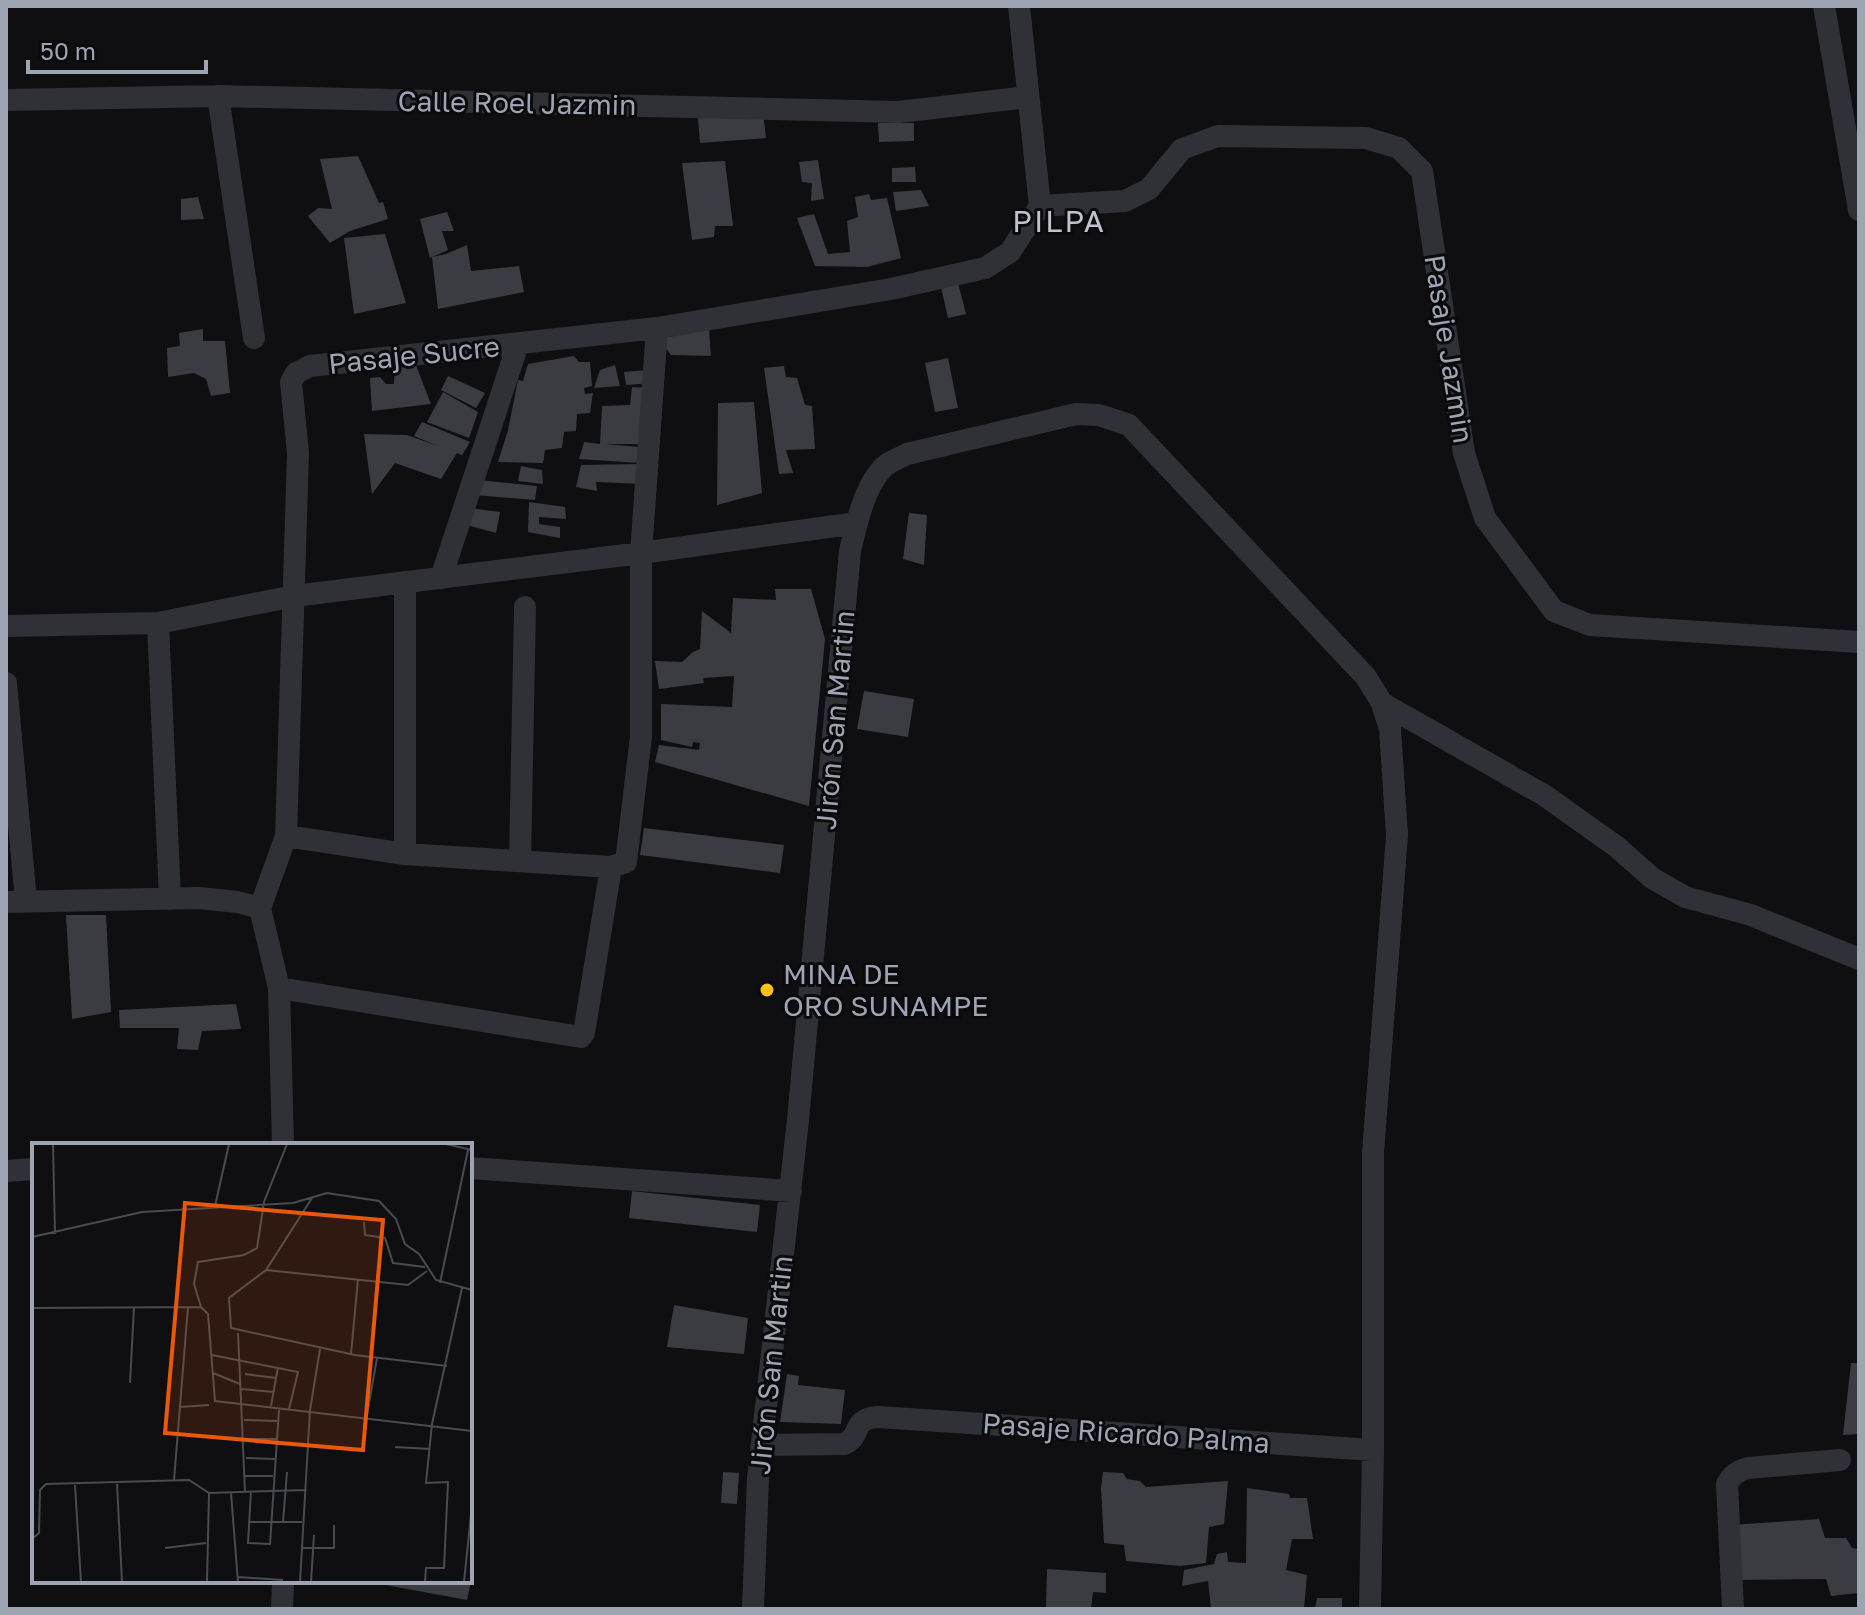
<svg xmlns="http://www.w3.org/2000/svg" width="1865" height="1615" font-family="'Golos Text',sans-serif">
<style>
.building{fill:#3b3c41}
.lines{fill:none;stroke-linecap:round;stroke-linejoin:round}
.minor{stroke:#303136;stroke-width:22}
.poi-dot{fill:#ffbf19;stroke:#0b0a0c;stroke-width:3}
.labels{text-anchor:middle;stroke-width:6;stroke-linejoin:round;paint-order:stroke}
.street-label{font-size:28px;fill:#9fa4b3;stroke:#0b0a0c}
.poi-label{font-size:28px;fill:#9fa4b3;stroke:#0b0a0c;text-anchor:start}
.neighbourhood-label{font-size:30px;letter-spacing:2px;fill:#c0c3cf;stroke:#0b0a0c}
.inset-road{fill:none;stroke:#494b52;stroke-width:2}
.view{fill:#e8590c;fill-opacity:0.15;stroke:#e8590c;stroke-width:4}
.inset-edge{fill:none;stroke:#9fa4b3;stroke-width:4}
</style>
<rect width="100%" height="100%" fill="#0f0f11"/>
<!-- building -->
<path class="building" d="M763 112 766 138 700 143 698 118Z
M878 123H914V141L879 142Z
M358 156 379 203 383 202 388 219 350 231 330 243 308 216 318 208 332 209 320 159Z
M818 160 824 199 811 201 812 183 802 182 799 162Z
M725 161 733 226H715L714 237 692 240 682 163Z
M915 167 916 182H892V168Z
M921 190 929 206 896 211 893 192Z
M869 194 871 200 887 198 901 258 867 267 815 266 797 218 814 214 828 254 850 252 847 221 858 217 855 197Z
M198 197 204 219 181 220V199Z
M447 212 454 231H442L448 250 432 257 446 254 467 245 471 271 519 266 524 292 438 309 432 257 430 258 420 219Z
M385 234 406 303 354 314 344 238Z
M957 279 966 314 948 318 940 283Z
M203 329V341H225L230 393 211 396 206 379 194 373 168 377 167 348 180 346 179 333Z
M709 329 711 356 671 355 665 347 663 338Z
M574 356 579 362H590L592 386 584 388 585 394 593 393 590 413 577 414 576 431 564 432 562 448 545 450 543 463 498 462 508 430 518 380 523 381 528 364Z
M948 358 958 408 935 412 925 363Z
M414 360 431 404 372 411 370 378 380 377 386 384H394L395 362Z
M615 365 620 386 594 388 600 370Z
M784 366 786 377 797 378 805 405 812 406 815 449 786 450 793 473 779 474 764 368Z
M649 370 652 383 626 385 624 372Z
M448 376 485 393 476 408 441 390Z
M632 387 650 388 643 444H605L639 447 641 463 579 459 584 442 600 444 602 406 630 405Z
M443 392 478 412 469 438 427 422Z
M754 402 762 493 717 505 718 403Z
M422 422 470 442 462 455 457 453 441 479 395 463 372 494 364 434 407 435 438 446 414 436Z
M640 464 643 484 596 482 597 491 576 487 581 465Z
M521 466 542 470 543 484 518 481Z
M478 480 537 486 535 500 475 495Z
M529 502 565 507 566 519 539 517V524L560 527V538L528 532Z
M469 508 500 512 496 533 467 525Z
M909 513 927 515 924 565 903 559Z
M775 589H811L825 639 809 806 655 762 659 745 699 750 700 743 693 742 692 747 661 740V704L732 707 734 676 703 678 704 683 659 689 655 661 682 662 693 652 700 649 702 611 731 633 733 598 776 600Z
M864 691 914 699 908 737 857 729Z
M644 828 784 845 780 873 640 855Z
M66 915H106L111 1012 72 1019Z
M236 1004 241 1029 202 1031 198 1050 177 1049 179 1028H120L119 1010Z
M632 1191 760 1205 757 1232 629 1218Z
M674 1305 748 1318 744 1354 667 1347Z
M1851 1363H1859V1434L1843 1435Z
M787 1374 799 1376 798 1385 845 1390 841 1424 780 1422Z
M723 1472 739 1473 737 1504 721 1503Z
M1103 1472 1123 1473 1127 1479 1140 1481 1146 1487 1228 1481 1224 1524 1209 1527 1206 1563 1180 1566 1126 1561 1124 1545 1104 1543 1101 1488Z
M1247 1488 1289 1494 1290 1498H1307L1313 1539H1292L1286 1570 1307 1575 1304 1609H1211L1208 1581 1182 1586 1184 1570 1214 1564 1217 1554 1227 1552 1228 1562 1246 1563Z
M1819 1519 1825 1538H1846L1852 1548 1859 1549V1593L1831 1596 1826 1579 1733 1580 1730 1525Z
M1047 1569 1106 1573V1593L1093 1592 1091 1609H1057L1046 1607Z
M375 1581H471L467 1600 375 1583Z
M1317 1598H1342V1609H1315Z"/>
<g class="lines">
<!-- minor -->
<path class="minor" d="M1019 6 1040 206
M1824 6 1859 210
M218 96 254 338
M6 100 218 96 899 112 1028 97
M1040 206 1125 201 1149 189 1182 149 1218 136 1366 138 1399 148 1422 171 1464 453 1485 518 1554 611 1590 625 1859 642
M441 578 518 344
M405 582V854
M158 623 170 899
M6 626 158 623 294 596 641 553 857 523
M6 683 26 901
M1382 703 1544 795 1617 847 1652 878 1685 897 1751 915 1859 959
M286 836 405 854 611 867 626 862 641 737V553L657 328
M520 861 525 607
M6 902 199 898 238 902 260 908
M260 908 286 836 298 453 291 382 296 373 310 366 657 328 891 289 985 268 1010 252 1040 206
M260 908 279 988 283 1145
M279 988 581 1037 584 1033 611 867
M470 1168 791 1191
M6 1171 34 1169
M762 1445 844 1444C863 1436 850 1419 878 1417L1373 1450
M282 1609 283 1581
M753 1609 758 1478 798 1120 850 551C856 525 866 478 889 463 895 460 901 457 907 454L1076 414 1099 415 1129 425 1366 677 1382 703 1390 729 1397 835 1373 1153V1450L1370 1609
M1733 1609 1727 1484C1732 1475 1737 1471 1748 1468L1840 1460"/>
</g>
<!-- markers -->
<circle class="poi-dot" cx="767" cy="990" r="8"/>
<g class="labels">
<!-- street labels -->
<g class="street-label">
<text transform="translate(517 103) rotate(1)" y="10">Calle Roel Jazmin</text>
<text transform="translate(1449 349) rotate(81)" y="10">Pasaje Jazmin</text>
<text transform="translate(414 355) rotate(-6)" y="10">Pasaje Sucre</text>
<text transform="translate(835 720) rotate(-85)" y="10">Jirón San Martin</text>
<text transform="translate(771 1365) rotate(-84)" y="10">Jirón San Martin</text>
<text transform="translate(1126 1433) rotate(4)" y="10">Pasaje Ricardo Palma</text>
</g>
<!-- poi labels -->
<g class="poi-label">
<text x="783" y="984">MINA DE<tspan x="783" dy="32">ORO SUNAMPE</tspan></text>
</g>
<!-- neighbourhood labels -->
<g class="neighbourhood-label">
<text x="1059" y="232">PILPA</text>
</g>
</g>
<!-- overview -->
<g transform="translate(32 1143)">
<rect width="440" height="440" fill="#0f0f11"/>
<path class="inset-road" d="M21 1 23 91M414 1 440 7M280 55 234 127 197 155 199 185 323 212 415 223M183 63 197 1M332 79 333 92 353 95 361 120 393 124M0 94 110 69 261 60 295 50 347 58 364 76 373 101 387 111 404 137 440 147M234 127 376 142 395 128M408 140 436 7M169 164 176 171 183 258 440 288M169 164 162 141 166 119 212 112 225 105 232 59 255 1M0 165 169 164M206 190 213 349M319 211 326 136M180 212 266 229 257 266M181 230 208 241M213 231 244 235M98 240 102 164M209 246 242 249M239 263 246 224M147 264 177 262M335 272 345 215M212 277 245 278M210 296H244M363 304 398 306M214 315 243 316M213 333H241M142 337 156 164M85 341 90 439M43 342 49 439M219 348 216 400 238 401 247 267M177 350 274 347M199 350 206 439M217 379H270M251 379 255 329M0 396 7 390 8 347 14 341 157 337 177 350M133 405 174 400M270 405H302V382M206 434 251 437M175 439 177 350M268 439 278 267 288 206M279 439 282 392M393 439 394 425H412L416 339 394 340 400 281 430 145M432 439 440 362"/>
<path class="view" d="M153 60 351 77 331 307 133 290Z"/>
<rect width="440" height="440" class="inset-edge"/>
</g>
<!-- border -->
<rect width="1865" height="1615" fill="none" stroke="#9fa4b3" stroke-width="16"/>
<!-- scale -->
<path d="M28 60v12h178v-12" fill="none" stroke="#9fa4b3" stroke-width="4"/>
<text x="40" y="60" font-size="24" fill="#9fa4b3" stroke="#0b0a0c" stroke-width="6" paint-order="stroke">50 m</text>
</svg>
